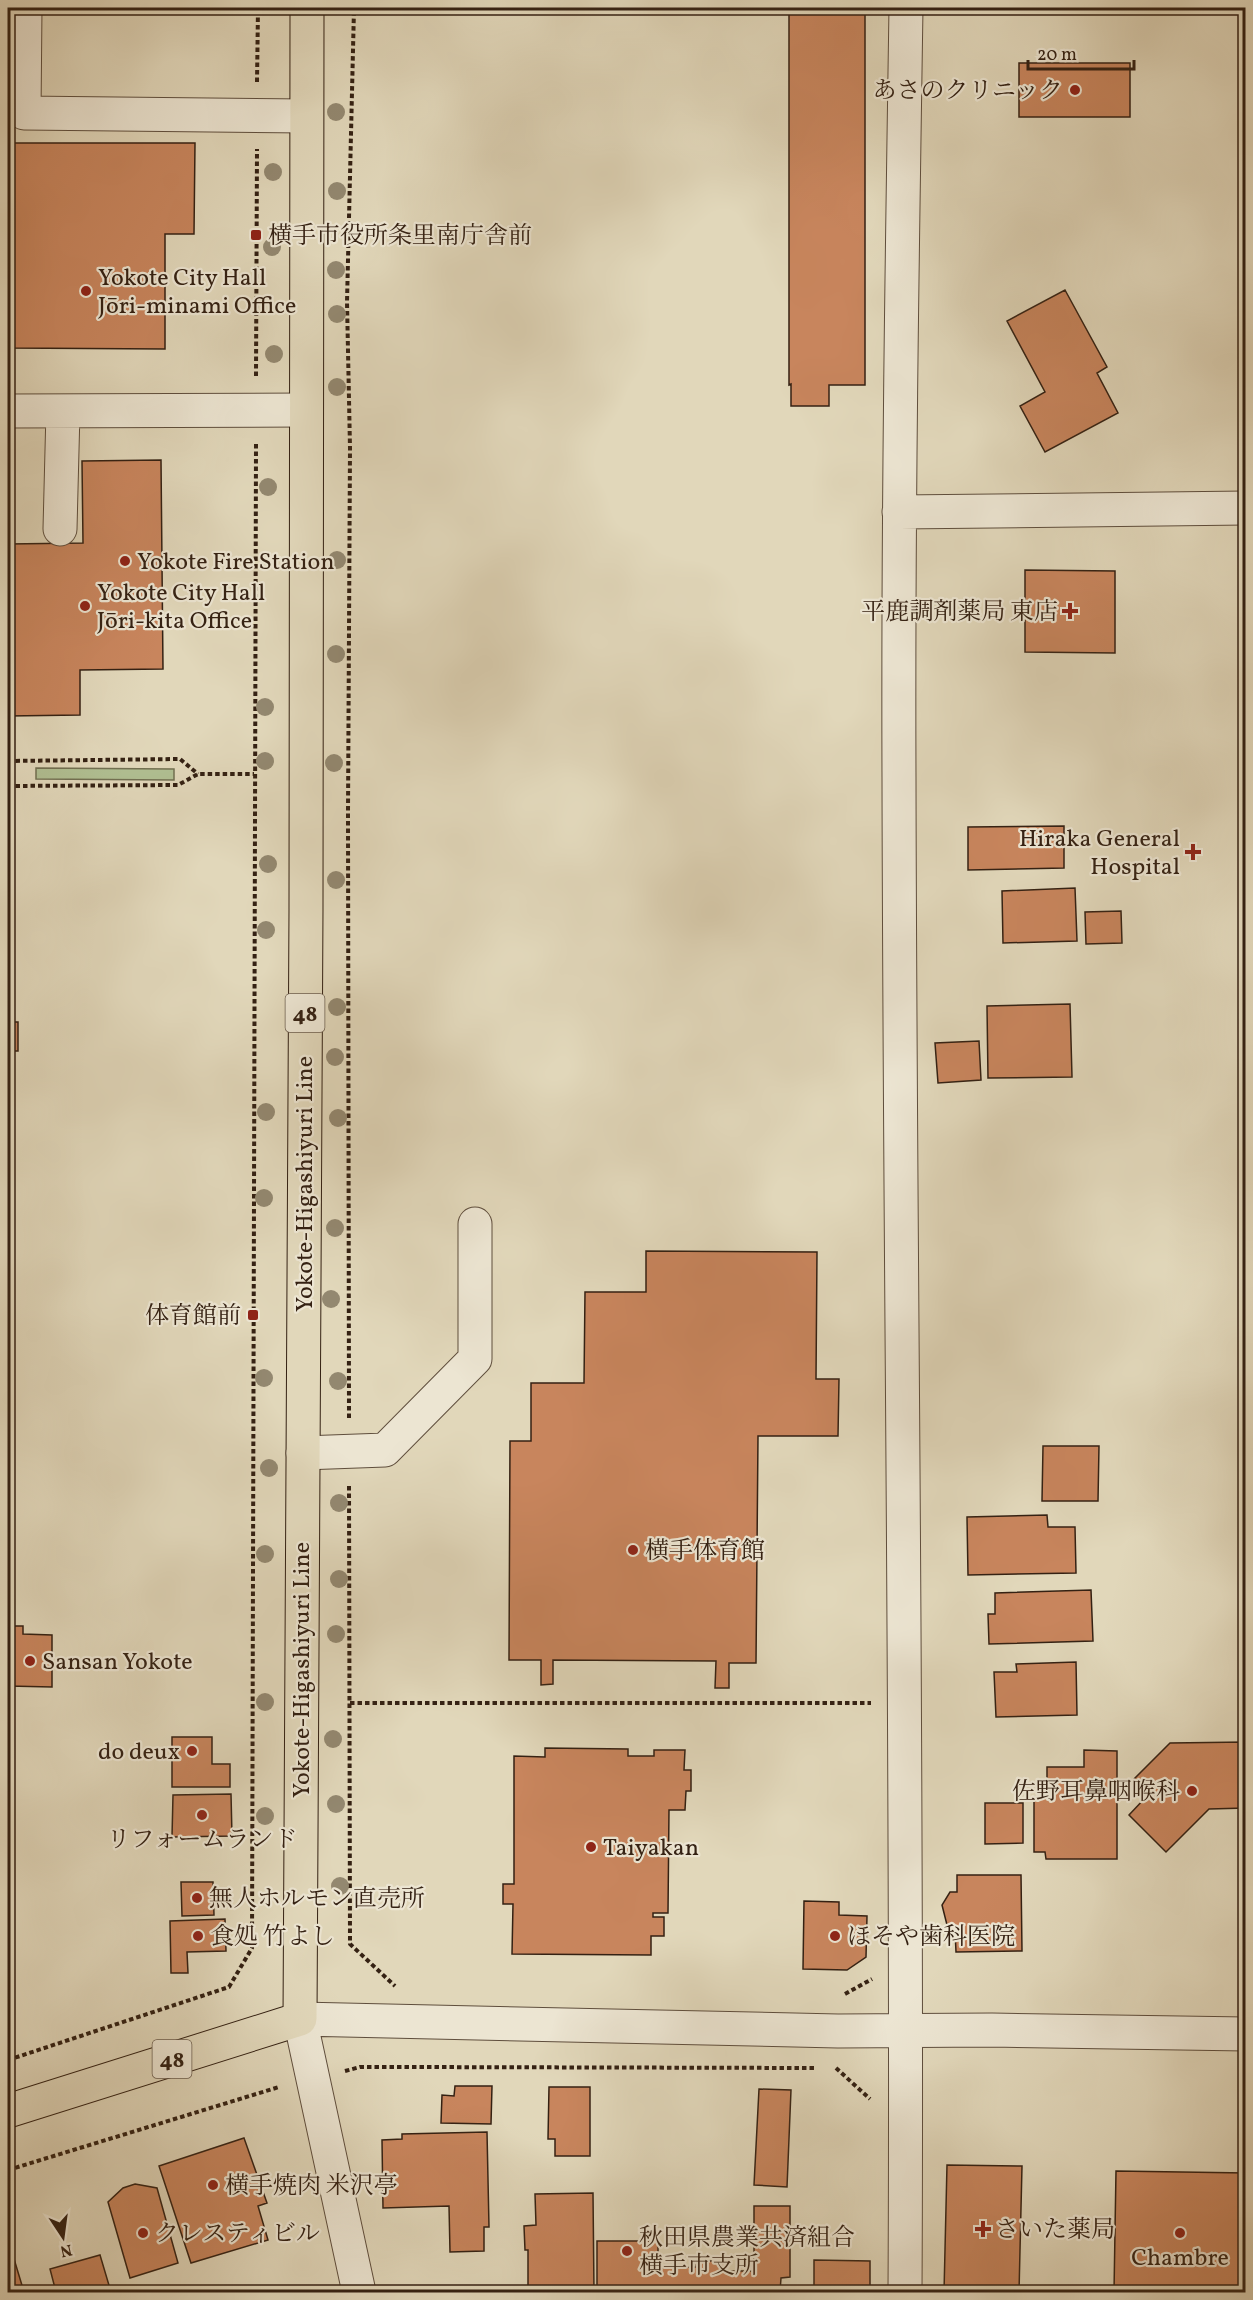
<svg xmlns="http://www.w3.org/2000/svg" width="1253" height="2300" font-family="Vollkorn,'Noto Serif JP',serif">
<style>
.green{fill:#b0bf92;stroke:#727052;stroke-width:1.5}
.building{fill:#c8855d;stroke:#342113;stroke-width:1.5}
.lines{fill:none;stroke-linecap:round;stroke-linejoin:round}
.minor-casing{stroke:#5f4e3d;stroke-width:35}
.major-casing{stroke:#342113;stroke-width:35}
.path{stroke:#342113;stroke-width:4;stroke-dasharray:4.5 3;stroke-linecap:butt}
.minor{stroke:#ece5d2;stroke-width:33}
.major{stroke:#e1d7ba;stroke-width:33}
.tree{fill:#938870}
.poi-dot{fill:#8f2418;stroke:#ece5d2;stroke-width:2}
.labels{text-anchor:middle;stroke-width:4.5;stroke-linejoin:round;paint-order:stroke}
.shield{fill:#ece5d2;stroke:#6b5c4c;stroke-width:1.5}
.shield-label{font-size:22px;font-weight:bold;fill:#342113}
.poi-label{font-size:24px;fill:#342113;stroke:#ece5d2;text-anchor:start}
.street-label{font-size:24px;fill:#342113;stroke:#ece5d2}
</style>
<rect width="100%" height="100%" fill="#e1d7ba"/>
<filter id="stains"><feTurbulence type="fractalNoise" baseFrequency=".00333" numOctaves="4"/><feColorMatrix values="0 0 0 0 .2 0 0 0 0 .09 0 0 0 0 .02 0 0 0 .5 -.17"/></filter>
<radialGradient id="worn" r=".72"><stop offset=".6" stop-color="#630" stop-opacity="0"/><stop offset="1" stop-color="#630" stop-opacity=".3"/></radialGradient>
<!-- green -->
<path class="green" d="M36 768 174 769V780L36 779Z"/>
<!-- building -->
<path class="building" d="M789 8H865V385H829V406H791V384L789 385Z
M1019 63H1130V117H1019Z
M8 143H195L194 234H165V349L8 348Z
M1065 290 1107 367 1097 373 1118 413 1045 452 1020 406 1045 392 1007 321Z
M161 460 163 669 80 670V715L8 716V544L83 543 82 461Z
M1025 570 1115 571V653L1025 652Z
M1064 826V868L968 870V827Z
M1075 888 1077 941 1003 943 1002 891Z
M1121 911 1122 943 1086 944 1085 912Z
M1070 1004 1072 1077 988 1078 987 1006Z
M8 1022H18V1051H8Z
M979 1041 981 1080 938 1083 935 1043Z
M646 1251 817 1252 816 1379H839L838 1436H758L756 1663H729V1688H715L716 1661 553 1660V1684L541 1685V1660H509L510 1441H531V1383H584L585 1292H646Z
M1043 1446H1099L1098 1501H1042Z
M1047 1515 1048 1527H1075L1076 1573 968 1575 967 1517Z
M1091 1590 1093 1641 989 1644 988 1614H995V1593Z
M8 1626H23V1634L52 1635V1687L8 1686Z
M1076 1662 1077 1715 996 1717 994 1672H1017L1016 1664Z
M172 1737H212V1764H230V1787H172Z
M1246 1742V1808L1209 1809 1166 1852 1129 1815 1145 1798 1130 1783 1170 1743Z
M545 1748 628 1749V1756H654V1750H685L684 1770H691V1791H686L685 1810H669L668 1913H653V1917H664V1936H651V1955L512 1954 513 1904H503V1884H514V1756L545 1757Z
M1084 1750 1117 1751V1859H1046L1045 1852H1034V1797H1047V1767H1084Z
M231 1794 232 1836 172 1837 173 1795Z
M985 1803H1023V1843L985 1844Z
M957 1875H1021L1022 1951 956 1952 955 1931 948 1929 942 1905 950 1892H957Z
M181 1882H213L214 1915 182 1916Z
M804 1901 839 1902V1915L867 1916 866 1957 847 1970 803 1969Z
M225 1919 226 1951 187 1952 188 1973H171L170 1921Z
M455 2086H492L491 2124 441 2123 442 2095 454 2096Z
M549 2087H590V2156H555V2139H548Z
M759 2089 791 2090 787 2187 754 2185Z
M487 2132 489 2227H484V2251L450 2252 449 2206 383 2208 382 2140 402 2139V2134Z
M244 2138 267 2203 258 2206 268 2240 191 2263 159 2166Z
M947 2165 1022 2166 1019 2292H944Z
M1116 2171 1246 2173V2292H1114Z
M135 2184 157 2188 178 2263 130 2278 108 2202 123 2188Z
M593 2193 594 2292H526H528V2250H525L524 2226 536 2225 535 2194Z
M754 2206H790V2277L781 2278 780 2292H597V2241H658V2268L696 2267 697 2261H725L726 2271H754Z
M8 2239 24 2292H8Z
M100 2255 111 2292H56L50 2269Z
M814 2260 870 2261V2292H814Z"/>
<g class="lines">
<!-- minor casing -->
<g class="minor-casing">
<path id="minor" d="M25 8 24 113 306 116
M8 411 306 410
M899 512 1246 508
M60 529 63 411
M303 1453 385 1450 475 1359V1224
M359 2292 300 2019 838 2031 992 2030 1246 2034
M905 2292C908 1787 900 1282 899 777 898 520 902 264 906 8"/>
</g>
<!-- major casing -->
<g class="major-casing">
<path id="major" d="M8 2111 300 2019 306 909 307 8"/>
</g>
<!-- path -->
<path class="path" d="M257 82 258 8
M256 376 257 149
M8 761 180 759 198 774
M8 786 178 785 198 774H254
M349 1418 348 813 350 448 347 302 354 8
M349 1486 350 1944 395 1986
M350 1703H871
M845 1994 872 1979
M8 2060 229 1987 252 1948 256 443
M836 2068 870 2099
M345 2071 360 2067H403L814 2068
M8 2170 279 2087"/>
<!-- minor -->
<use href="#minor" class="minor"/>
<!-- major -->
<use href="#major" class="major"/>
</g>
<!-- trees -->
<g class="tree">
<circle cx="336" cy="112" r="9"/>
<circle cx="273" cy="172" r="9"/>
<circle cx="337" cy="191" r="9"/>
<circle cx="272" cy="247" r="9"/>
<circle cx="336" cy="270" r="9"/>
<circle cx="337" cy="314" r="9"/>
<circle cx="274" cy="354" r="9"/>
<circle cx="337" cy="387" r="9"/>
<circle cx="268" cy="487" r="9"/>
<circle cx="337" cy="560" r="9"/>
<circle cx="336" cy="654" r="9"/>
<circle cx="265" cy="707" r="9"/>
<circle cx="265" cy="761" r="9"/>
<circle cx="334" cy="763" r="9"/>
<circle cx="268" cy="864" r="9"/>
<circle cx="336" cy="880" r="9"/>
<circle cx="266" cy="930" r="9"/>
<circle cx="337" cy="1007" r="9"/>
<circle cx="335" cy="1057" r="9"/>
<circle cx="266" cy="1112" r="9"/>
<circle cx="338" cy="1118" r="9"/>
<circle cx="264" cy="1198" r="9"/>
<circle cx="335" cy="1228" r="9"/>
<circle cx="331" cy="1299" r="9"/>
<circle cx="264" cy="1378" r="9"/>
<circle cx="338" cy="1381" r="9"/>
<circle cx="269" cy="1468" r="9"/>
<circle cx="339" cy="1503" r="9"/>
<circle cx="265" cy="1554" r="9"/>
<circle cx="339" cy="1579" r="9"/>
<circle cx="336" cy="1634" r="9"/>
<circle cx="265" cy="1702" r="9"/>
<circle cx="333" cy="1739" r="9"/>
<circle cx="336" cy="1804" r="9"/>
<circle cx="265" cy="1816" r="9"/>
<circle cx="340" cy="1886" r="9"/>
</g>
<!-- markers -->
<g class="poi-dot">
<circle cx="1075" cy="90" r="6"/>
<rect x="250" y="229" width="12" height="12" rx="3"/>
<circle cx="86" cy="291" r="6"/>
<circle cx="125" cy="561" r="6"/>
<circle cx="85" cy="606" r="6"/>
<path d="M1067 602h6v6h6v6h-6v6h-6v-6h-6v-6h6z"/>
<path d="M1190 843h6v6h6v6h-6v6h-6v-6h-6v-6h6z"/>
<rect x="247" y="1309" width="12" height="12" rx="3"/>
<circle cx="633" cy="1550" r="6"/>
<circle cx="30" cy="1661" r="6"/>
<circle cx="192" cy="1751" r="6"/>
<circle cx="1192" cy="1791" r="6"/>
<circle cx="202" cy="1815" r="6"/>
<circle cx="591" cy="1847" r="6"/>
<circle cx="197" cy="1898" r="6"/>
<circle cx="198" cy="1936" r="6"/>
<circle cx="835" cy="1936" r="6"/>
<circle cx="213" cy="2185" r="6"/>
<path d="M980 2220h6v6h6v6h-6v6h-6v-6h-6v-6h6z"/>
<circle cx="143" cy="2233" r="6"/>
<circle cx="1180" cy="2233" r="6"/>
<circle cx="627" cy="2251" r="6"/>
</g>
<g class="labels">
<!-- shield labels -->
<g class="shield">
<rect x="285.5" y="994" width="39" height="38" rx="4.5"/>
<rect x="152.5" y="2040" width="39" height="38" rx="4.5"/>
</g>
<g class="shield-label">
<text x="305" y="1021">48</text>
<text x="172" y="2067">48</text>
</g>
<!-- poi labels -->
<g class="poi-label">
<text x="1063" y="98" text-anchor="end">あさのクリニック</text>
<text x="268" y="243">横手市役所条里南庁舎前</text>
<text x="98" y="285">Yokote City Hall<tspan x="98" dy="28">Jōri-minami Office</tspan></text>
<text x="137" y="569">Yokote Fire Station</text>
<text x="97" y="600">Yokote City Hall<tspan x="97" dy="28">Jōri-kita Office</tspan></text>
<text x="1058" y="619" text-anchor="end">平鹿調剤薬局 東店</text>
<text x="1180" y="846" text-anchor="end">Hiraka General<tspan x="1180" dy="28">Hospital</tspan></text>
<text x="241" y="1323" text-anchor="end">体育館前</text>
<text x="645" y="1558">横手体育館</text>
<text x="42" y="1669">Sansan Yokote</text>
<text x="180" y="1759" text-anchor="end">do deux</text>
<text x="1180" y="1799" text-anchor="end">佐野耳鼻咽喉科</text>
<text x="202" y="1847" text-anchor="middle">リフォームランド</text>
<text x="603" y="1855">Taiyakan</text>
<text x="209" y="1906">無人ホルモン直売所</text>
<text x="210" y="1944">食処 竹よし</text>
<text x="847" y="1944">ほそや歯科医院</text>
<text x="225" y="2193">横手焼肉 米沢亭</text>
<text x="995" y="2237">さいた薬局</text>
<text x="155" y="2241">クレスティビル</text>
<text x="639" y="2245">秋田県農業共済組合<tspan x="639" dy="28">横手市支所</tspan></text>
<text x="1180" y="2265" text-anchor="middle">Chambre</text>
</g>
<!-- street labels -->
<g class="street-label">
<text transform="translate(304 1184) rotate(-90)" y="8">Yokote-Higashiyuri Line</text>
<text transform="translate(301 1670) rotate(-90)" y="8">Yokote-Higashiyuri Line</text>
</g>
</g>
<!-- margin -->
<rect width="1253" height="2300" fill="none" stroke="#e1d7ba" stroke-width="30"/>
<rect x="9" y="9" width="1235" height="2282" fill="none" stroke="#342113" stroke-width="3"/>
<rect x="15" y="15" width="1223" height="2270" fill="none" stroke="#342113" stroke-width="1.5"/>
<!-- north arrow -->
<g transform="translate(63 2237) rotate(167)" stroke="#ece5d2" stroke-width="4.5" paint-order="stroke">
<path d="M0-4.5L10 22L0 15L-10 22Z" fill="#342113"/>
<text y="-9" font-size="16" font-weight="bold" text-anchor="middle" fill="#342113">N</text>
</g>
<!-- scale -->
<path d="M1028 60v9h106v-9" fill="none" stroke="#342113" stroke-width="3"/>
<text x="1037" y="60" font-size="18" fill="#342113" stroke="#ece5d2" stroke-width="4.5" paint-order="stroke">20 m</text>
<rect width="100%" height="100%" filter="url(#stains)"/>
<rect width="100%" height="100%" fill="url(#worn)"/>
</svg>
